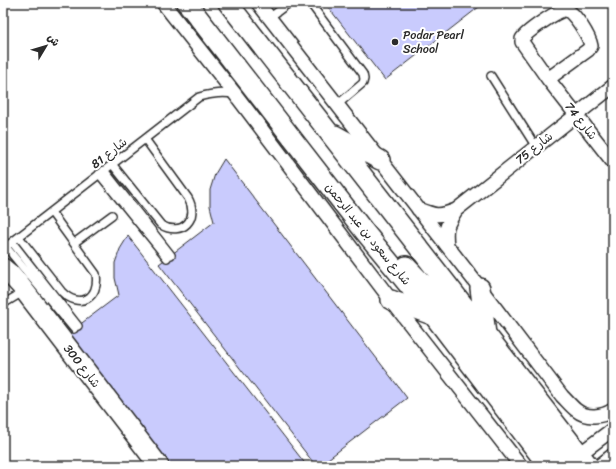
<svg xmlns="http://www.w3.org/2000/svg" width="616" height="469" font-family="Sriracha,'Playpen Sans Arabic',sans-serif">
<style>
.building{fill:#c9cbfd;stroke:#2b2b2b}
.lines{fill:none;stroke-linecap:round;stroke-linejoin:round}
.lane-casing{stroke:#2b2b2b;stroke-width:10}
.street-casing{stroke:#2b2b2b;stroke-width:16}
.secondary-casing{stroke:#2b2b2b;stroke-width:22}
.lane{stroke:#fff;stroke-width:7}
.street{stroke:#fff;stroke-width:13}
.secondary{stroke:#fff;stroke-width:19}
.poi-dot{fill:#2b2b2b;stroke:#fff;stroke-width:1.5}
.labels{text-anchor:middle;stroke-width:4;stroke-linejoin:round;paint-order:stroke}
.poi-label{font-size:12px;fill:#2b2b2b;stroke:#fff;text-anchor:start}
.street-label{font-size:12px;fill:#2b2b2b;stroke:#fff}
</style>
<rect width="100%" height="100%" fill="#fff"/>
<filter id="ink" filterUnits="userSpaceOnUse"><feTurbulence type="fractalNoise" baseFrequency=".025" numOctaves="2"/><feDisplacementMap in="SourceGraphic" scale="8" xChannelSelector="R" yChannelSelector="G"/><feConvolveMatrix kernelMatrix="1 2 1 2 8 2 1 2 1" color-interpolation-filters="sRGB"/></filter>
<g filter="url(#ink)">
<!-- building -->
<path class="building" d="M325 3H484L385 80Z
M224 159 407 398 319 466H316L159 264 214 222 210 206V190L215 174Z
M128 236 307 466H167L66 335 119 295 115 278V263L120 249Z"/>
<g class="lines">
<!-- lane casing -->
<g class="lane-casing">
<path id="lane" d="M310 3 363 74 364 79 363 83 337 105
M269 18 289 3
M491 76 536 147
M112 164 161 225C182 237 200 219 188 198L145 139
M104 170 171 255
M99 174 167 258
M19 237 62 292C79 309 100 299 96 274L51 212
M12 242 78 326
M74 243 112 215
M6 247 74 329
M3 249 199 97C212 93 222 92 235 94
M3 304 23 292"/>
</g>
<!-- street casing -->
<g class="street-casing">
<path id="street" d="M163 3 235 94 391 300 521 466
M258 3 480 288 562 396C567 401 571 406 576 410 587 419 602 417 613 410
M548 79 588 50 591 46C590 38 573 9 565 10 558 10 526 32 522 39V42L548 79 613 162
M418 209C436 216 438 217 456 210L613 86
M447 246C445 228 446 226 456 210
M573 459 613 429
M599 466 613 455"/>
</g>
<!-- secondary casing -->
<g class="secondary-casing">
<path id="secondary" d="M187 3 364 231 433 315 548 466
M228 3 589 466
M335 135 380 160
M406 266 432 293 567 464 570 466
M3 268 9 273 20 285 159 466
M480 288 486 334
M391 300 432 315"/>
</g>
<!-- lane -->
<use href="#lane" class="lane"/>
<!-- street -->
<use href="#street" class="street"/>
<!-- secondary -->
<use href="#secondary" class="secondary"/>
</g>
</g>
<!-- markers -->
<circle class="poi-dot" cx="395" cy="42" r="4"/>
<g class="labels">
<!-- poi labels -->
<g class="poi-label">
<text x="403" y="39">Podar Pearl<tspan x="403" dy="14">School</tspan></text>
</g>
<!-- street labels -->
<g class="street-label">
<text transform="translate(581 121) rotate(52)" y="4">شارع 74</text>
<text transform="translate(534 148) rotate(-38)" y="4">شارع 75</text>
<text transform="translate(109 153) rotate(-38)" y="4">شارع 81</text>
<text transform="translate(368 234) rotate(51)" y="4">شارع سعود بن عبد الرحمن</text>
<text transform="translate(82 366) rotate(52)" y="4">شارع 300</text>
</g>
</g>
<!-- margin -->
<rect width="616" height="469" fill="none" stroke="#fff" stroke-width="16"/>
<rect x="8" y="8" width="600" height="453" fill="none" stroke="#2b2b2b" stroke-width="1.5" filter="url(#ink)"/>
<!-- north arrow -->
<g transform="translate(46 46) rotate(52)" stroke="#ffffff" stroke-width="3" paint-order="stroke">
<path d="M0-3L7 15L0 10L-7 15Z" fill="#2b2b2b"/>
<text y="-6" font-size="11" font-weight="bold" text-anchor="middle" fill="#2b2b2b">ش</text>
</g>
</svg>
